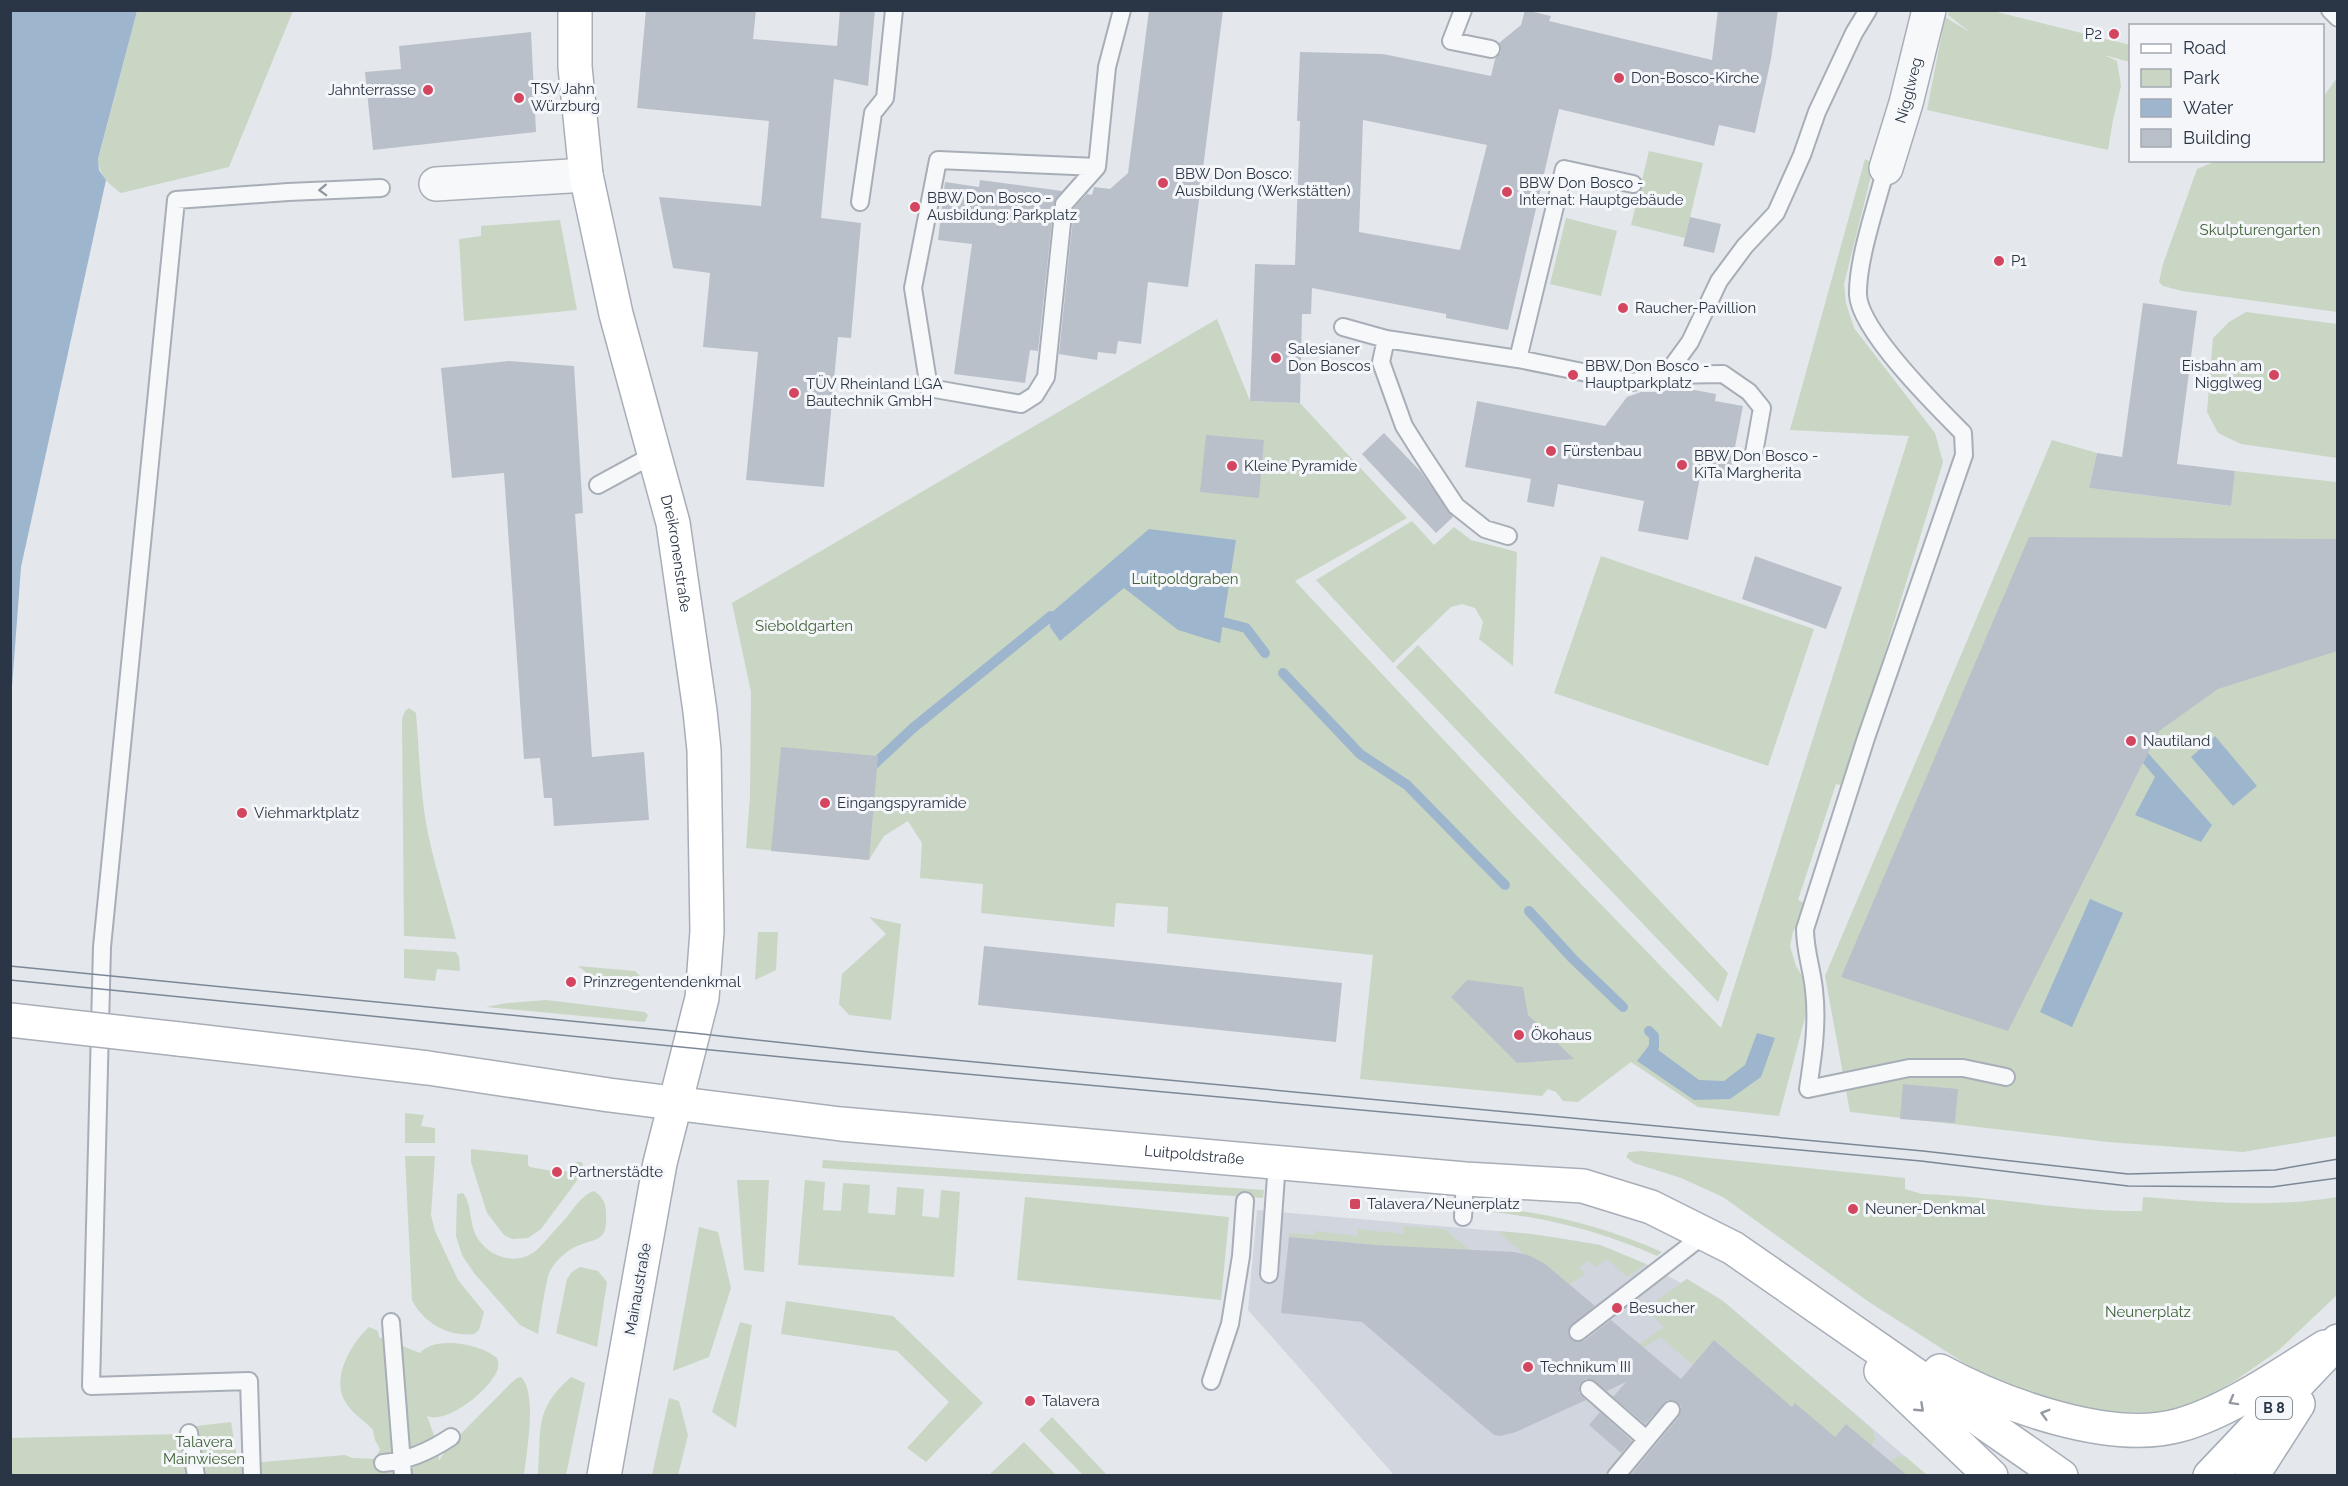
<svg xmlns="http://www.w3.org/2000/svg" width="2348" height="1486" font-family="Raleway,sans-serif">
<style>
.built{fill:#d1d6de}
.green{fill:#c9d6c4}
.water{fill:#9eb6cd}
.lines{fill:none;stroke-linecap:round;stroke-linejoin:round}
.stream{stroke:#9eb6cd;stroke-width:10}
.building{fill:#bac0ca;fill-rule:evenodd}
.service-casing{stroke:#a8aeb7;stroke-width:20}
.minor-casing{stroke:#a8aeb7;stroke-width:36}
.secondary-casing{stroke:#a8aeb7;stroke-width:36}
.primary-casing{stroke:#a2acb8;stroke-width:36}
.service{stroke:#f7f8fa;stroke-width:16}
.minor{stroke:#f7f8fa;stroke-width:33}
.secondary{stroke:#fff;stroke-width:33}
.primary{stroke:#fff;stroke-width:33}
.tram{stroke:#7c8796;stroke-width:1.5}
.secondary-bridge-casing{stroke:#a8aeb7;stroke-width:36;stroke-linecap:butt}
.secondary-bridge{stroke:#fff;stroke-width:33}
.oneway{stroke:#9096a0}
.oneway2{stroke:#949aa2}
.poi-dot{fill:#d44560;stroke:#f4f6f9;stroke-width:2}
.labels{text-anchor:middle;stroke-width:6;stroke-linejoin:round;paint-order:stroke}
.shield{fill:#f4f6f9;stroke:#676f7b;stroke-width:1.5}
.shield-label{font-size:14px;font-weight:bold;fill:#2a3545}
.poi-label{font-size:15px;fill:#2a3545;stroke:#f4f6f9;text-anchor:start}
.street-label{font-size:15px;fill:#2a3545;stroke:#f4f6f9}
.park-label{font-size:15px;fill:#406237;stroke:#f4f6f9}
</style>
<rect width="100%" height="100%" fill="#e4e7ec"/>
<!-- built -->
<path class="built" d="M1257 1210 1531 1234 1565 1239 1600 1245 1646 1264 1681 1283 1687 1279 1723 1301 1927 1475H1394L1248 1310Z"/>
<!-- green -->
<path class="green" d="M137 11H293L229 167 121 193C108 184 100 176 98 160Z
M1950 11H1993L2130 45V62L2104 55 2117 61 2121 86 2113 120 2108 150 1927 110 1945 17 1971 33 1948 15Z
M2337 78V312L2182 291 2163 286 2159 282 2163 264 2197 169 2216 161 2322 160 2323 97Z
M1649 151 1703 163 1685 238 1631 225Z
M1865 159 1874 164 1844 284 1846 303 1854 328 1935 433 1943 462 1844 786 1836 784 1798 900 1806 904 1793 932 1790 946 1796 966 1809 987 1806 1014 1779 1116 1698 1107 1631 1062 1578 1102 1563 1101 1556 1092 1548 1089 1542 1096 1360 1079 1373 955 1167 933 1168 907 1116 903 1114 927 981 913 983 884 920 878 922 843 908 821 884 836 869 860 746 848 750 797 751 692 732 603 1217 319 1250 401 1300 403 1407 518 1295 581 1514 815 1721 1028 1909 436 1790 430Z
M1566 218 1617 231 1601 296 1550 284Z
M560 220 577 310 464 321 459 239 481 236V226Z
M2246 312 2337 324V458L2241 444 2218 433 2207 412 2213 338 2229 322Z
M2052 440 2097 453 2089 488 2230 506 2235 471 2337 482V1136L2243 1152 2108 1142 1850 1112 1825 976Z
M1412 521 1434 545 1454 527 1471 540 1517 552 1513 666 1479 639 1483 622 1475 608 1462 604 1451 607 1393 663 1316 580Z
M1601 556 1814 629 1768 766 1554 693Z
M1418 645 1728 973 1718 1002 1396 667Z
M409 708 416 713C419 749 420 786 426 823 433 862 446 900 456 939L404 936 402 719 405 711Z
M869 917 901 924 891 1020 849 1015 839 1004 842 974 886 934Z
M758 932H778L776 970 755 980Z
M404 949 456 952 459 957 460 971 437 969 435 981 404 978Z
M578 966 635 971 641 977 637 982 594 987 588 974Z
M546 1000 645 1012 648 1015 645 1022 486 1007 507 1003Z
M405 1113 424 1115 421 1126 435 1128V1143H405Z
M471 1149 528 1155V1165L530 1167 557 1172 568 1171 576 1162H582L583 1165 576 1182 541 1229 528 1238 512 1239 504 1235 487 1213 471 1162Z
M1642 1151 1905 1178V1189L1922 1194C1995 1196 2069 1212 2142 1211L2143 1197C2208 1202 2272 1208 2337 1197V1295L2279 1350 2236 1380 2198 1402 2159 1413 2102 1411 2067 1405 1997 1384 1869 1302 1723 1197 1681 1178 1634 1163 1626 1157 1629 1152Z
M405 1156H435L431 1215 435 1231 458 1280 484 1312 479 1330 474 1334C447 1337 423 1322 412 1300Z
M823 1160 1264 1190 1263 1198 822 1168Z
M737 1180H769L764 1272 744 1270Z
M805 1180 825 1182 823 1210 841 1211 843 1183 870 1185 868 1213 895 1215 897 1187 924 1189 922 1216 939 1218 941 1190 960 1192 954 1277 798 1265Z
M594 1191C603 1197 606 1203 606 1214 608 1245 593 1237 573 1248 565 1252 554 1263 550 1271 546 1278 540 1322 538 1334L520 1325 474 1273 462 1255 456 1236 457 1194 463 1193C474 1207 467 1228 482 1244 488 1251 497 1256 506 1258 531 1262 540 1247 555 1230 560 1224 566 1219 570 1213 576 1205 584 1194 594 1191Z
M1025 1197 1229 1217 1221 1300 1017 1280Z
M1493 1208C1553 1213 1607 1228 1662 1252L1657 1256C1602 1232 1553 1219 1493 1212Z
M1404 1226 1444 1229 1488 1265 1450 1252 1289 1237V1233L1314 1235 1315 1231 1357 1236 1358 1229 1403 1234Z
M699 1227 718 1232 731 1288 709 1357 673 1371Z
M1497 1231 1531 1234 1600 1245 1646 1264 1627 1277 1607 1259 1596 1267 1588 1261 1579 1268 1585 1274 1564 1288Z
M580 1267 598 1271 607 1282 597 1347 556 1333 567 1279 572 1272Z
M1687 1279 1723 1301 1873 1430 1875 1439 1871 1446 1846 1424 1835 1437 1785 1415 1769 1388 1715 1340 1693 1365 1660 1337 1626 1359 1622 1356 1664 1327 1645 1309Z
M786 1301 893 1316 983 1403 926 1462 907 1448 949 1402 897 1351 781 1334Z
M740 1322 752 1325 736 1428 712 1412Z
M369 1327 378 1331 379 1337 420 1353C435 1335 481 1344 497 1358 498 1361 499 1364 498 1368 493 1388 447 1425 427 1416L438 1446 439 1461 446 1449 511 1383 517 1378 521 1377C538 1394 526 1453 524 1476L11 1475 10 1438 181 1434 180 1428 231 1422 238 1464 345 1455 352 1458 375 1459 380 1449 375 1440 373 1430C364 1420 354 1415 346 1403 330 1380 351 1343 369 1327Z
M571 1377 585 1383 566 1475H538C542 1428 533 1411 571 1377Z
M669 1398 679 1401 688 1435 678 1475H652Z
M1052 1417 1107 1475H1083L1039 1430Z
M1024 1442 1056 1475H989Z
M1900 1456 1906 1457 1927 1475H1906L1890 1461Z"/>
<!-- water -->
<path class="water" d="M11 10 137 11 98 159 99 170 106 180 21 567 11 700Z
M1149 529 1236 540 1220 643 1178 630 1124 588 1060 641 1050 627 1051 613Z
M2215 736 2257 786 2233 806 2191 757Z
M2148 753 2212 825 2201 842 2135 815 2155 777 2143 763Z
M2090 899 2123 913 2072 1027 2040 1012Z
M1757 1033 1775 1038 1761 1077 1730 1099 1694 1100 1637 1061 1650 1044 1699 1080 1724 1081 1745 1065Z"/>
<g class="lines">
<!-- stream -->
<path class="stream" d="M1223 622 1246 628 1265 653
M1283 673 1360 754 1407 785 1505 885
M868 770 913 728 1051 616
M1529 911 1573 959 1623 1007
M1649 1031 1654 1036V1047"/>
</g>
<!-- building -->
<path class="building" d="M646 10H756L753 39 837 46 840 10H875L868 86 834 79 821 218 861 223 851 338 838 337 824 487 746 480 758 352 703 347 710 273 673 268 659 197 761 206 769 121 637 108Z
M1149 10H1223L1188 287 1148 282 1141 344 1118 341 1116 354 1098 352 1097 360 1059 354 1074 208 1087 194 1092 195 1094 187 1110 189 1128 173Z
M1525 10 1551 16 1549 21 1712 60 1718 10H1778L1771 59 1755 133 1719 125 1714 146 1559 109 1508 330 1446 318V314L1312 288 1311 314H1302L1300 403 1250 401 1255 264 1295 265 1300 121H1297L1300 52 1383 54 1491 76 1495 59 1501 52 1499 43 1521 25ZM1363 120 1487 145 1460 250 1359 232Z
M531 32 536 132 373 150 365 72 401 69 399 46Z
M980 180 1062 191 1054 203 1038 351 1030 350 1025 383 954 374 972 244 938 240 945 182 979 187Z
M1690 217 1721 224 1714 253 1683 246Z
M2143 303 2197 311 2177 464 2235 471 2231 506 2089 488 2097 453 2122 457Z
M509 361 574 366 583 513 575 514 592 757 644 752 649 820 554 826 552 798H544L540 758 524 759 504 473 452 478 441 368Z
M1667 385 1716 394 1715 401 1743 406 1729 478 1701 472 1688 540 1638 531 1644 501 1558 484 1554 507 1527 502 1531 479 1465 467 1477 401 1605 426 1627 397 1641 392H1664Z
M1384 433 1421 472 1453 517 1436 533 1362 454Z
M1206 435 1264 440 1259 498 1200 492Z
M2029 537 2337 539V651L2218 689 2159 731 2008 1031 1841 977Z
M1755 556 1842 587 1826 629 1742 599Z
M781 747 878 756 869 860 771 851Z
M984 946 1342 983 1336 1042 978 1005Z
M1467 980 1523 987 1528 1015 1574 1059 1517 1063 1451 997Z
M1903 1084 1958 1089 1955 1123 1900 1119Z
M1289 1237 1376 1245 1514 1252 1528 1255 1544 1263 1595 1306 1569 1328 1568 1334 1574 1341H1584L1611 1320 1681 1379 1714 1340 1792 1407 1795 1403 1835 1437 1846 1424 1908 1476H1630L1679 1417 1681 1406 1673 1400H1667L1645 1424 1613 1397 1626 1382 1607 1391 1590 1379H1585L1579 1386V1393L1586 1400 1516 1432 1501 1436 1494 1435 1362 1322 1281 1313Z
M1600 1412 1632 1441 1621 1453 1589 1425Z"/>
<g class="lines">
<!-- service casing -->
<g class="service-casing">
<path id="service" d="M1463 10 1451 41 1491 49
M2330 10 2338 18
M1097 167 938 160 913 288 929 388 1021 404 1035 395 1046 377 1064 204 1097 167 1107 67 1122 10
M1886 168C1877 203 1857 260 1858 295 1860 331 1937 407 1963 433L1964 455 1866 738 1805 929C1805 951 1812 969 1814 990 1818 1023 1813 1056 1808 1089L1909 1068H1963L2006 1077
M860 202 873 113 885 98 894 10
M1343 327 1386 339 1518 359 1632 382 1666 375
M1386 339 1381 362 1404 426 1421 453 1456 506 1485 529 1508 536
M1518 359 1564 169 1633 184
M1754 453 1762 408 1749 392 1723 374 1666 375 1690 342 1719 281 1745 246 1776 213 1802 155 1817 112 1854 33 1868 10
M598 485 655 454
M1463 1217 1465 1179
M1269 1274 1277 1162
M391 1322 403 1476
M1578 1332 1705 1234
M1211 1381 1230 1324 1241 1256 1245 1201
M1589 1389 1646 1439
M189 1433 196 1476
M383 1463C408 1461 430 1451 451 1437
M252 1476 249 1381 91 1386 102 947 176 200 288 192 381 188
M1616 1476 1671 1410"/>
</g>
<!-- minor casing -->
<g class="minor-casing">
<g id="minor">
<path id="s1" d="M1886 168 1906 103 1929 10"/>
<path d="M436 184 586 175"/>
</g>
</g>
<!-- secondary casing -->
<g class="secondary-casing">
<g id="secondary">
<path id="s2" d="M575 10V67L586 175 616 314 673 523 700 711 704 750 707 931 702 998 660 1163 604 1476"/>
<path id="s3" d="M179 1039 428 1068 609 1095 841 1124 1465 1179 1583 1186 1651 1207 1733 1248 2061 1476"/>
<path d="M1881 1371 1991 1476"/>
<path d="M1940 1371C2001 1404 2110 1445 2180 1425 2229 1411 2282 1374 2325 1347"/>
</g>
</g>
<!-- primary casing -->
<g class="primary-casing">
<path id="primary" d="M2210 1476 2338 1341
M2252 1476 2298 1404"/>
</g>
<!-- service -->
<use href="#service" class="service"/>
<!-- minor -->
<use href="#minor" class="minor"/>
<!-- secondary -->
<use href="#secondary" class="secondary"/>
<!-- primary -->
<use href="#primary" class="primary"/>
<!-- tram -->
<path class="tram" d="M10 966 693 1033 869 1052 1923 1151 2128 1174 2275 1170 2338 1159
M10 980 802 1059 1921 1161 2128 1186 2272 1187 2338 1178"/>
<!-- secondary-bridge casing -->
<g class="secondary-bridge-casing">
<path id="secondary-bridge" d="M10 1020 179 1039"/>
</g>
<!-- secondary-bridge -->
<use href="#secondary-bridge" class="secondary-bridge"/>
</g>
<!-- one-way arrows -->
<defs><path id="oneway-chevron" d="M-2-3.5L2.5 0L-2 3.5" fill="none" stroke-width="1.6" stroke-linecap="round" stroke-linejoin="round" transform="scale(1.5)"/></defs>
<use class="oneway" href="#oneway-chevron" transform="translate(323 190) rotate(178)"/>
<g class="oneway2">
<use href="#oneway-chevron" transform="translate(2233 1401) rotate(151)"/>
<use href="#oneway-chevron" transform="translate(1920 1408) rotate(43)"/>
<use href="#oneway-chevron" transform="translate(2045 1414) rotate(-164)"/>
</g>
<!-- markers -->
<g class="poi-dot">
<circle cx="2114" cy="34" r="6"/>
<circle cx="1619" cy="78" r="6"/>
<circle cx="428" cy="90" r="6"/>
<circle cx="519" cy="98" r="6"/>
<circle cx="1163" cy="183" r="6"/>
<circle cx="1507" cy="192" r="6"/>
<circle cx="915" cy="207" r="6"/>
<circle cx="1999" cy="261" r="6"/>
<circle cx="1623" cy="308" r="6"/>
<circle cx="1276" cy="358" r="6"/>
<circle cx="1573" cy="375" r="6"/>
<circle cx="2274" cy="375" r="6"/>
<circle cx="794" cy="393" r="6"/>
<circle cx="1551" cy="451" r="6"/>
<circle cx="1682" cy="465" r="6"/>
<circle cx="1232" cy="466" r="6"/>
<circle cx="2131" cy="741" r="6"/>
<circle cx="825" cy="803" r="6"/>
<circle cx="242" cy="813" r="6"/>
<circle cx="571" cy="982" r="6"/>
<circle cx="1519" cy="1035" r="6"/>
<circle cx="557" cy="1172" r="6"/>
<rect x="1349" y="1198" width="12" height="12" rx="3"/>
<circle cx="1853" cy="1209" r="6"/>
<circle cx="1617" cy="1308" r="6"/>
<circle cx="1528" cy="1367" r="6"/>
<circle cx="1030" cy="1401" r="6"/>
</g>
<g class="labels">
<!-- shield labels -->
<rect class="shield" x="2256" y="1397" width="36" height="22" rx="4.5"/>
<g class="shield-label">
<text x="2274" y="1413">B 8</text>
</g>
<!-- poi labels -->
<g class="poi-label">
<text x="2102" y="39" text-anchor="end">P2</text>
<text x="1631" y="83">Don-Bosco-Kirche</text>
<text x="531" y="94">TSV Jahn<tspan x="531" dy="17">Würzburg</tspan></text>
<text x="416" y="95" text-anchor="end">Jahnterrasse</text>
<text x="1175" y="179">BBW Don Bosco:<tspan x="1175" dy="17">Ausbildung (Werkstätten)</tspan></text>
<text x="1519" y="188">BBW Don Bosco -<tspan x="1519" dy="17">Internat: Hauptgebäude</tspan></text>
<text x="927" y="203">BBW Don Bosco -<tspan x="927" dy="17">Ausbildung: Parkplatz</tspan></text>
<text x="2011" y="266">P1</text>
<text x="1635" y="313">Raucher-Pavillion</text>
<text x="1288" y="354">Salesianer<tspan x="1288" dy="17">Don Boscos</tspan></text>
<text x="1585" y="371">BBW Don Bosco -<tspan x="1585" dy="17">Hauptparkplatz</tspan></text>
<text x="2262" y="371" text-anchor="end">Eisbahn am<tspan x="2262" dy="17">Nigglweg</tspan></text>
<text x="806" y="389">TÜV Rheinland LGA<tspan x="806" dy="17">Bautechnik GmbH</tspan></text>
<text x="1563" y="456">Fürstenbau</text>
<text x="1694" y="461">BBW Don Bosco -<tspan x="1694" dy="17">KiTa Margherita</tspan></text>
<text x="1244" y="471">Kleine Pyramide</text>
<text x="2143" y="746">Nautiland</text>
<text x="837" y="808">Eingangspyramide</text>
<text x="254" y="818">Viehmarktplatz</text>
<text x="583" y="987">Prinzregentendenkmal</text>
<text x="1531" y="1040">Ökohaus</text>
<text x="569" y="1177">Partnerstädte</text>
<text x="1367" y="1209">Talavera/Neunerplatz</text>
<text x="1865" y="1214">Neuner-Denkmal</text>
<text x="1629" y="1313">Besucher</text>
<text x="1540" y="1372">Technikum III</text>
<text x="1042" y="1406">Talavera</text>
</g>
<!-- street labels -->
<g class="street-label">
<text dy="5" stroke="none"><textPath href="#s1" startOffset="81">Nigglweg</textPath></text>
<text dy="5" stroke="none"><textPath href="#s2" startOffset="555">Dreikronenstraße</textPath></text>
<text dy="5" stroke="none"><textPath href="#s3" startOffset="1022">Luitpoldstraße</textPath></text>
<text transform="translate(638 1289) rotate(-80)" y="5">Mainaustraße</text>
</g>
<!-- park labels -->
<g class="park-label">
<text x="2260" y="235">Skulpturengarten</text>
<text x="1185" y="584">Luitpoldgraben</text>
<text x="804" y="631">Sieboldgarten</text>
<text x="2148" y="1317">Neunerplatz</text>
<text x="204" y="1447">Talavera<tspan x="204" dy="17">Mainwiesen</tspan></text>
</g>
</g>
<!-- border -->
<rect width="2348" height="1486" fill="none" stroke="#2a3545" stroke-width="24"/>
<!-- legend -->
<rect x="2129" y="24" width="195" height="138" fill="#f4f6f9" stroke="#a3a9b1" stroke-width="1.5"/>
<rect x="2141" y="44" width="30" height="9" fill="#ffffff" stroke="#a3a9b1" stroke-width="1.5"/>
<text x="2183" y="54" font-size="18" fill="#2a3545">Road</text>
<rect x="2141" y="69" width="30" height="18" fill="#c9d6c4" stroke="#a3a9b1" stroke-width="1.5"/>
<text x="2183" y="84" font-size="18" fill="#2a3545">Park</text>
<rect x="2141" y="99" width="30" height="18" fill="#9eb6cd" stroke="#a3a9b1" stroke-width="1.5"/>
<text x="2183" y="114" font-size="18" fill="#2a3545">Water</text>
<rect x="2141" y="129" width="30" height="18" fill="#bac0ca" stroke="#a3a9b1" stroke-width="1.5"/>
<text x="2183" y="144" font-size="18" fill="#2a3545">Building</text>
</svg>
